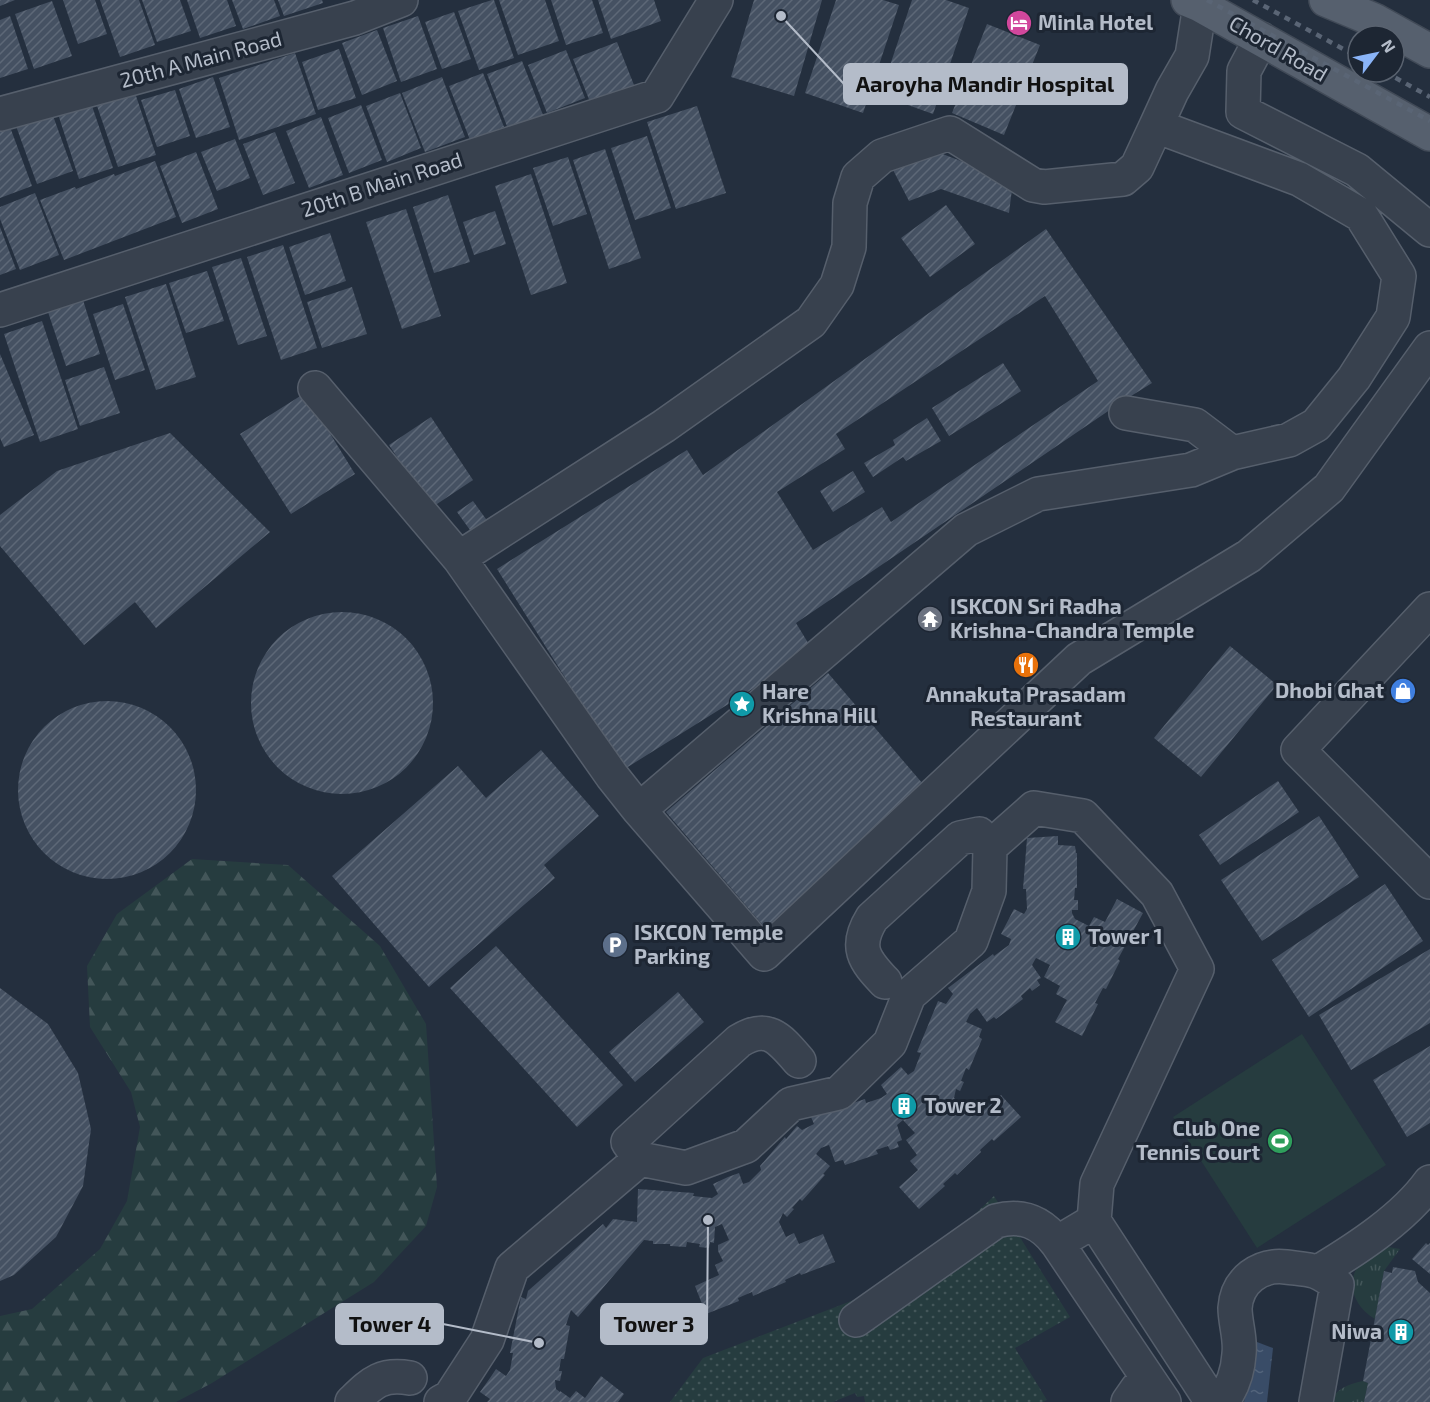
<svg xmlns="http://www.w3.org/2000/svg" width="1430" height="1402" font-family="'Exo 2',sans-serif">
<style>
.grass{fill:url(#grass-tufts)}
.forest{fill:url(#forest-firs)}
.park{fill:#263c3f}
.garden{fill:url(#garden-dots)}
.water{fill:url(#water-ripples)}
.building{fill:url(#building-hatch);fill-rule:evenodd}
.lines{fill:none;stroke-linecap:round;stroke-linejoin:round}
.minor-casing{stroke:#565f6c;stroke-width:36}
.major-casing{stroke:#414a57;stroke-width:36}
.minor{stroke:#38414e;stroke-width:33}
.major{stroke:#56606e;stroke-width:33}
.rail{stroke:#5a6575;stroke-width:4.5;stroke-dasharray:6 6;stroke-linecap:butt}
.labels{text-anchor:middle;stroke-width:6;stroke-linejoin:round;paint-order:stroke}
.poi-label{font-size:21px;font-weight:bold;fill:#b4bcc9;stroke:#1d2633;text-anchor:start}
.street-label{font-size:21px;fill:#b4bcc9;stroke:#1d2633}
.leader{fill:none;stroke:#b4bcc9;stroke-width:2}
.callout-dot{fill:#b4bcc9;stroke:#1d2633;stroke-width:2}
.callout{fill:#b4bcc9;stroke:#b4bcc9;stroke-width:2}
.callout-label{font-size:22px;text-anchor:middle;font-weight:bold;fill:#111}
</style>
<defs>
<pattern id="grass-tufts" width="24" height="20" patternUnits="userSpaceOnUse" patternTransform="scale(1.5)"><rect width="24" height="20" fill="#263c3f"/><path d="M3 7l-1-3M5 7V3M7 7l1-3M15 17l-1-3M17 17v-4M19 17l1-3" fill="none" stroke="#435659"/></pattern>
<pattern id="forest-firs" width="22" height="20" patternUnits="userSpaceOnUse" patternTransform="scale(1.5)"><rect width="22" height="20" fill="#263c3f"/><path d="M5 1l3.5 6h-7zM16 11l3.5 6h-7z" fill="#435659"/></pattern>
<pattern id="garden-dots" width="8" height="8" patternUnits="userSpaceOnUse" patternTransform="scale(1.5)"><rect width="8" height="8" fill="#263c3f"/><path d="M2 2h.1M6 6h.1" fill="none" stroke="#435659" stroke-width="1.8" stroke-linecap="round"/></pattern>
<pattern id="water-ripples" width="26" height="14" patternUnits="userSpaceOnUse" patternTransform="scale(1.5)"><rect width="26" height="14" fill="#394c67"/><path d="M2 4q2-2 4 0t4 0M15 11q2-2 4 0t4 0" fill="none" stroke="#53647b"/></pattern>
<pattern id="building-hatch" width="6" height="6" patternUnits="userSpaceOnUse" patternTransform="scale(1.5)"><rect width="6" height="6" fill="#455162"/><path d="M-1 1l2-2M0 6l6-6M5 7l2-2" fill="none" stroke="#5d6877"/></pattern>
</defs>
<rect width="100%" height="100%" fill="#242f3e"/>
<!-- grass -->
<path class="grass" d="M1389 1247 1400 1249 1384 1271 1375 1319C1339 1297 1348 1255 1389 1247Z
M1363 1381 1368 1383 1364 1402H1328C1337 1389 1348 1384 1363 1381Z"/>
<!-- forest -->
<path class="forest" d="M192 859 288 865 380 946 426 1024 437 1187 426 1226 374 1282 212 1383 176 1402H0V1316L32 1309 100 1249 127 1201 140 1127 131 1092 90 1027 87 966 117 914Z"/>
<!-- park -->
<path class="park" d="M1302 1034 1386 1165 1257 1248 1173 1117Z"/>
<!-- garden -->
<path class="garden" d="M994 1196 1070 1317 1015 1348 1047 1400 1043 1402H865L864 1396 857 1397 855 1393 833 1402H670L703 1358 885 1288 940 1247Z"/>
<!-- water -->
<path class="water" d="M1257 1342 1273 1348 1267 1402H1244Z"/>
<!-- building -->
<path class="building" d="M0 0H15L0 6Z
M63 0H95L107 34 78 44Z
M100 0H139L155 45 120 57Z
M142 0H180L191 31 157 42Z
M187 0H227L236 26 200 38Z
M232 0H274L280 16 243 29Z
M278 0H322L323 3 284 16Z
M492 0H494L514 58 479 70 458 11Z
M499 0H545L559 41 518 55Z
M551 0H592L603 33 566 45Z
M598 0H654L661 21 611 39Z
M754 0H822L794 96 731 77Z
M836 0H883L899 5 863 113 805 93Z
M912 0H946L969 8 933 114 880 95Z
M52 1 72 56 34 69 15 14Z
M454 12 471 59 442 69 425 22Z
M10 16 28 69 0 78V20Z
M418 16 437 69 401 82 383 28Z
M987 24 1040 45 1004 135 952 113Z
M377 30 397 81 362 95 342 43Z
M617 42 634 85 590 102 573 59Z
M339 49 356 98 318 110 302 62Z
M566 50 585 98 547 113 528 65Z
M295 53 316 114 239 140 219 78Z
M522 61 543 115 508 129 487 74Z
M483 73 504 127 470 140 449 86Z
M213 77 230 127 196 138 179 89Z
M442 77 465 137 425 152 402 93Z
M175 90 190 136 157 147 141 100Z
M135 93 156 155 118 167 97 106Z
M400 93 421 148 387 162 366 106Z
M91 103 113 168 79 179 58 114Z
M361 105 382 160 349 173 328 118Z
M697 106 726 193 676 209 647 122Z
M52 113 73 171 37 184 16 126Z
M321 117 343 175 309 188 286 131Z
M10 127 32 186 0 198V130Z
M275 132 295 183 263 195 243 144Z
M647 136 671 208 635 220 611 148Z
M235 139 250 178 217 191 201 152Z
M605 149 641 258 609 269 573 160Z
M196 152 218 209 182 223 160 166Z
M940 153 1013 181 1009 213 941 189 909 201 892 168Z
M568 157 587 214 553 226 533 168Z
M155 161 176 217 64 260 40 200 75 187 76 189 114 174 115 176Z
M531 174 567 283 531 295 495 186Z
M35 193 59 255 20 270 0 219V207Z
M448 195 470 262 434 273 413 207Z
M946 205 975 244 930 277 901 238Z
M406 209 441 316 402 329 366 222Z
M495 211 506 244 474 255 463 222Z
M0 227 16 269 0 275Z
M1046 229 1152 383 1123 401 796 623 813 651 623 770 497 569 687 450 703 475ZM1045 296 1098 381 891 522 882 507 813 550 777 492 845 449 836 434Z
M330 233 346 281 305 295 289 247Z
M283 245 317 348 281 360 247 257Z
M241 258 267 336 238 345 212 267Z
M207 271 224 321 186 333 169 283Z
M166 284 196 377 156 390 125 297Z
M352 287 367 334 322 348 307 302Z
M83 300 100 354 66 366 48 312Z
M123 304 145 370 115 380 93 314Z
M42 321 78 429 40 442 4 334Z
M0 354 34 435 4 447 0 438Z
M1003 363 1021 391 949 436 932 408Z
M104 367 120 413 80 426 65 380Z
M305 393 355 474 291 514 240 434Z
M431 417 473 480 431 508 389 445Z
M927 418 941 441 906 461 903 457 873 477 864 463 895 445 893 440Z
M170 433 270 532 156 628 135 602 84 645 0 546V515L57 471Z
M853 471 865 492 833 512 820 491Z
M473 501 491 526 475 537 457 512Z
M251 703a91 91 0 1 1 182 0a91 91 0 1 1-182 0Z
M1230 646 1277 685 1201 777 1154 738Z
M828 673 929 791 767 930 666 812Z
M18 790a89 89 0 1 1 178 0a89 89 0 1 1-178 0Z
M541 750 599 816 544 865 555 878 429 987 332 876 458 766 486 798Z
M1278 781 1299 812 1220 865 1199 835Z
M1319 816 1359 877 1262 941 1221 880Z
M1058 836V845L1075 846 1076 853H1077V888H1075L1074 900H1078V910H1072V913L1075 919 1089 926 1094 917 1105 922 1117 899 1143 913 1118 959 1120 961 1106 989 1103 988 1095 1003 1098 1004 1082 1036 1055 1022 1067 1000 1056 994 1060 986 1044 977 1050 965 1036 958 1032 965 1041 978 1037 980 1040 985 1032 991 1030 988 1021 996 1023 999 996 1019 994 1017 987 1022 977 1008 970 1014 966 1022 982 1029 979 1037 982 1039 969 1070 966 1068 961 1081 964 1082 960 1091 956 1089 954 1098 967 1109 973 1104 981 1113 1001 1095 1021 1117 994 1141 992 1139 980 1150 981 1152 957 1175 955 1173 943 1184 945 1186 919 1209 899 1187 918 1170 910 1161 917 1155 906 1140 915 1133 903 1120 897 1125 902 1140 897 1142 899 1147 890 1150 888 1146 876 1150 878 1154 845 1165 843 1160 835 1162 829 1145 821 1148 816 1154 830 1166 823 1174 825 1175 802 1201 800 1199 792 1208 794 1209 787 1217 783 1213 779 1222 786 1237 794 1233 799 1244 823 1234 835 1262 801 1275 800 1273 785 1280 786 1282 753 1296 752 1292 738 1298 739 1301 706 1314 695 1286 719 1275 715 1265 723 1261 718 1251V1245L729 1240 722 1224 715 1227 714 1243 710 1242 709 1248 699 1247 700 1244 687 1242 686 1247 670 1246V1244H653V1241L644 1240 578 1317 571 1310 566 1325 570 1326 564 1359H561L559 1371H562L560 1381 555 1380 556 1389 560 1392V1391L570 1398 576 1391 585 1398 601 1376 624 1394 618 1402H487L490 1399 480 1392 490 1378 496 1369 506 1376 510 1370 513 1353H510L521 1297 526 1299 528 1291 603 1224 606 1228 613 1219 637 1222 638 1189 694 1193 693 1196 712 1198 718 1194 713 1184 728 1177 739 1173 743 1184 749 1182 761 1170 760 1166 785 1137 786 1139 797 1126 802 1130 814 1124 811 1117 865 1099 866 1103 881 1098 887 1094 881 1085 901 1067 908 1075 914 1071 921 1053 917 1052 938 1001 946 1004 953 994 948 988 993 954 994 956 1009 945 1011 939 1001 934 1014 909 1024 914 1027 909 1026 889H1023L1027 838Z
M1385 884 1423 941 1309 1017 1272 960Z
M496 946 623 1085 577 1127 450 988Z
M1430 949V1023L1351 1070 1319 1015Z
M0 988 48 1024 78 1073 91 1129 83 1186 56 1237 14 1275 0 1281Z
M678 992 704 1022 635 1082 609 1052Z
M1430 1046V1123L1407 1137 1373 1080Z
M1426 1243 1428 1245 1430 1243V1274L1412 1259Z
M1393 1267 1415 1271 1418 1282 1430 1293V1402H1364L1368 1383 1363 1381 1384 1271 1392 1273Z"/>
<g class="lines">
<!-- minor casing -->
<g class="minor-casing">
<path id="minor" d="M1200 5 1192 56 1172 91 1156 126 1299 179 1361 215 1399 276 1393 317 1354 378 1316 425 1289 440 1232 453 1191 470 1038 494 966 530 639 810 764 954 1079 659 1249 556 1329 488 1430 348
M1261 39 1244 71 1243 112 1357 170 1430 230
M0 114 355 18 401 0
M0 310 657 96 716 0
M315 388 459 558
M1126 413 1195 425 1232 453
M1430 609 1298 750 1430 882
M639 810 612 776 459 558 664 426 811 322 837 285 849 247 850 203 858 177 882 156 950 133 1033 185 1044 187 1123 179 1137 167 1156 126
M885 982C864 960 854 947 872 918L960 838 979 834 990 847
M640 1159 628 1142 739 1041C768 1023 780 1039 799 1061
M1094 1221 1212 1402
M1320 1271C1358 1248 1404 1218 1430 1182
M856 1320 996 1221C1022 1214 1041 1222 1057 1243L1164 1402
M352 1402C372 1383 381 1373 410 1378
M441 1402 450 1397 487 1340 512 1268 640 1159 686 1168 746 1146 791 1104 839 1093 890 1043 909 995 971 941 989 891 990 847 1034 808 1083 816 1157 894 1197 969 1097 1184 1094 1221 1057 1243
M1128 1402 1137 1389 1149 1380
M1222 1402C1232 1388 1238 1372 1239 1354 1241 1338 1235 1323 1235 1308 1237 1280 1260 1264 1286 1267 1311 1270 1316 1268 1337 1285L1316 1402"/>
</g>
<!-- major casing -->
<g class="major-casing">
<path id="major" d="M1188 0 1200 5 1430 134
M1326 0 1374 20 1430 51"/>
</g>
<!-- minor -->
<use href="#minor" class="minor"/>
<!-- major -->
<use href="#major" class="major"/>
<!-- rail -->
<path class="rail" d="M1207 0 1430 121
M1253 0 1358 57
M1385 72 1430 97"/>
</g>
<!-- icons -->
<defs>
<g id="hotel-disc" transform="scale(1.35)"><circle r="9.5" fill="#d1479c" stroke="#1d2633"/><path d="M-6-4.5h1.5V1H6V5H4.5V3h-9V5H-6ZM-4 0a1.8 1.8 0 1 1 3.6 0ZM.5 0V-2.5h3Q6-2.5 6 0Z" fill="#fff"/></g>
<g id="temple-disc" transform="scale(1.35)"><circle r="9.5" fill="#6b7280" stroke="#1d2633"/><path d="M0-6L5-2H3V0L6.5 2.5H4V6H1.5V3h-3V6H-4V2.5H-6.5L-3 0V-2H-5Z" fill="#fff"/></g>
<g id="restaurant-disc" transform="scale(1.35)"><circle r="9.5" fill="#e8710a" stroke="#1d2633"/><path d="M-5-6h1v4h1v-4h1v4h1v-4h1v5L-1.5 .5V6h-2V.5L-5-1ZM5-6V6H3V1.5H1.5Q1.5-4 5-6Z" fill="#fff"/></g>
<g id="shop-disc" transform="scale(1.35)"><circle r="9.5" fill="#3f7fe0" stroke="#1d2633"/><path d="M-5-2.5h2.3a2.7 3.5 0 0 1 5.4 0H5L5.5 6h-11ZM-1.5-2.5h3a1.5 2.3 0 0 0-3 0Z" fill="#fff"/></g>
<g id="sight-disc" transform="scale(1.35)"><circle r="9.5" fill="#0f9aa8" stroke="#1d2633"/><path d="M0-6L1.8-2.2L6-1.7L2.9 1.2L3.7 5.4L0 3.3L-3.7 5.4L-2.9 1.2L-6-1.7L-1.8-2.2Z" fill="#fff"/></g>
<g id="building-disc" transform="scale(1.35)"><circle r="9.5" fill="#0f9aa8" stroke="#1d2633"/><path d="M-4-6H4V6H1V3H-1V6H-4ZM-2.5-4.3h1.7v1.8h-1.7ZM.8-4.3h1.7v1.8H.8ZM-2.5-1h1.7V.8h-1.7ZM.8-1h1.7V.8H.8Z" fill="#fff"/></g>
<g id="parking-disc" transform="scale(1.35)"><circle r="9.5" fill="#5c6f8a" stroke="#1d2633"/><path d="M-3.5-5.5H1a3.5 3.5 0 0 1 0 7H-1V5.5H-3.5ZM-1-3.4V-.6H.8a1.4 1.4 0 0 0 0-2.8Z" fill="#fff"/></g>
<g id="stadium-disc" transform="scale(1.35)"><circle r="9.5" fill="#2e9e5b" stroke="#1d2633"/><path d="M0-5a6.5 5 0 1 0 0 10a6.5 5 0 1 0 0-10ZM-3.5-1.8h7v3.6h-7Z" fill="#fff"/></g>
</defs>
<g fill-rule="evenodd">
<use href="#hotel-disc" x="1019" y="23"/>
<use href="#temple-disc" x="930" y="619"/>
<use href="#restaurant-disc" x="1026" y="665"/>
<use href="#shop-disc" x="1403" y="691"/>
<use href="#sight-disc" x="742" y="704"/>
<use href="#building-disc" x="1068" y="937"/>
<use href="#parking-disc" x="615" y="945"/>
<use href="#building-disc" x="904" y="1106"/>
<use href="#stadium-disc" x="1280" y="1141"/>
<use href="#building-disc" x="1401" y="1332"/>
</g>
<g class="labels">
<!-- poi labels -->
<g class="poi-label">
<text x="1038" y="30">Minla Hotel</text>
<text x="950" y="614">ISKCON Sri Radha<tspan x="950" dy="24">Krishna-Chandra Temple</tspan></text>
<text x="1384" y="698" text-anchor="end">Dhobi Ghat</text>
<text x="762" y="699">Hare<tspan x="762" dy="24">Krishna Hill</tspan></text>
<text x="1026" y="702" text-anchor="middle">Annakuta Prasadam<tspan x="1026" dy="24">Restaurant</tspan></text>
<text x="634" y="940">ISKCON Temple<tspan x="634" dy="24">Parking</tspan></text>
<text x="1088" y="944">Tower 1</text>
<text x="924" y="1113">Tower 2</text>
<text x="1260" y="1136" text-anchor="end">Club One<tspan x="1260" dy="24">Tennis Court</tspan></text>
<text x="1382" y="1339" text-anchor="end">Niwa</text>
</g>
<!-- street labels -->
<g class="street-label">
<text transform="translate(1278 49) rotate(30)" y="7">Chord Road</text>
<text transform="translate(201 60) rotate(-15)" y="7">20th A Main Road</text>
<text transform="translate(382 185) rotate(-18)" y="7">20th B Main Road</text>
</g>
</g>
<!-- callouts -->
<path class="leader" d="M781 16L844 84M539 1343L443 1324M708 1220L707 1324"/>
<g class="callout-dot">
<circle cx="781" cy="16" r="6"/>
<circle cx="539" cy="1343" r="6"/>
<circle cx="708" cy="1220" r="6"/>
</g>
<g class="callout">
<rect x="844" y="64" width="283" height="40" rx="6"/>
<rect x="336" y="1304" width="107" height="40" rx="6"/>
<rect x="601" y="1304" width="106" height="40" rx="6"/>
</g>
<g class="callout-label">
<text x="985" y="92">Aaroyha Mandir Hospital</text>
<text x="390" y="1332">Tower 4</text>
<text x="654" y="1332">Tower 3</text>
</g>
<!-- north arrow -->
<g transform="translate(1376 54) rotate(58)"><circle r="28" fill="#1d2633" stroke="#59626f" stroke-width="1.5"/>
<path d="M0-4.5L10 22L0 15L-10 22Z" fill="#8ab4f8"/>
<text y="-9" font-size="16" font-weight="bold" text-anchor="middle" fill="#b4bcc9">N</text>
</g>
</svg>
